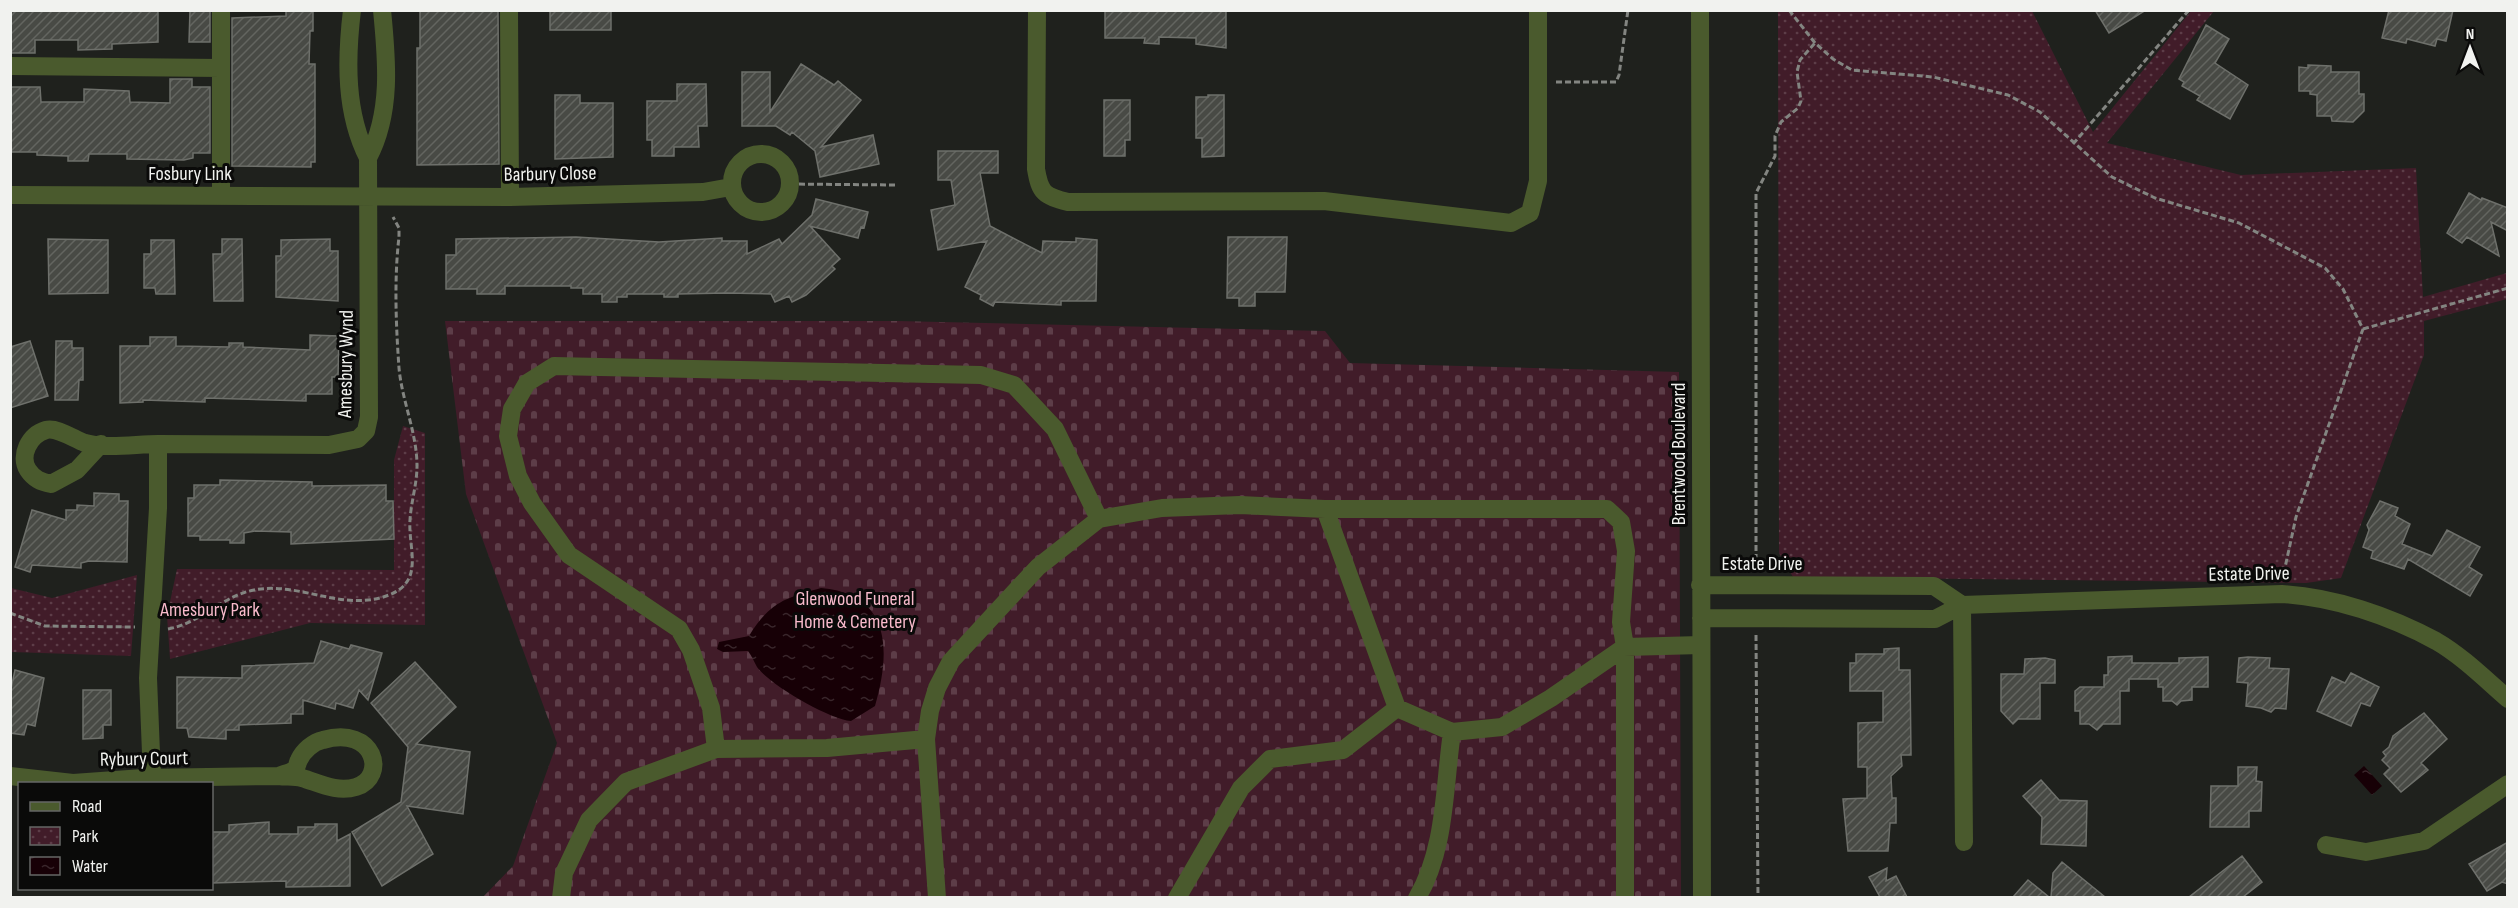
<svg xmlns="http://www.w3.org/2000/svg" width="2518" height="908" font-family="'Sofia Sans Condensed',sans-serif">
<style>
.cemetery{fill:url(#cemetery-stones)}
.park{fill:url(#park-dots)}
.water{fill:url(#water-ripples)}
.building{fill:url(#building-hatch);stroke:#6e706b;stroke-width:1.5}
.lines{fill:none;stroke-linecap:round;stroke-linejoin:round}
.path{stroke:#838581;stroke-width:3;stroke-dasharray:6 3;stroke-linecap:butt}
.minor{stroke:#4a5a2d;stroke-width:18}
.labels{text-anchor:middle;stroke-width:6;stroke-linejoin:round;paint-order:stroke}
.street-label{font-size:20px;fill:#f1f2ef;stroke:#0a0a09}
.park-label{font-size:20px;fill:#f8bacb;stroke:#0a0a09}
</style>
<defs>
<pattern id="cemetery-stones" width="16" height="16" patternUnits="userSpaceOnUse" patternTransform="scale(1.5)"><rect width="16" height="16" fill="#411c29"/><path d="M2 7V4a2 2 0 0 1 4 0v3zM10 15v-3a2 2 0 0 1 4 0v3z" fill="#5d3d48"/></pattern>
<pattern id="park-dots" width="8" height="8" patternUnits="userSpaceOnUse" patternTransform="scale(1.5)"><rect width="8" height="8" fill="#411c29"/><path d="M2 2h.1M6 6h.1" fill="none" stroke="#5d3d48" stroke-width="1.8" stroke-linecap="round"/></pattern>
<pattern id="water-ripples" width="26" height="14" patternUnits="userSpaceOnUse" patternTransform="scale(1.5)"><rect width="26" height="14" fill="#170006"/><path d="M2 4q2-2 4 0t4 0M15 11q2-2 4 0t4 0" fill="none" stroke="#39262b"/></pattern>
<pattern id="building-hatch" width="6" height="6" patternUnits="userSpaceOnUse" patternTransform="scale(1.5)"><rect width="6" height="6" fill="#484a45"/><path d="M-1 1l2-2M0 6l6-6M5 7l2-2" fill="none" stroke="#636560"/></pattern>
</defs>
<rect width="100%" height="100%" fill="#1f211d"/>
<!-- cemetery -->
<path class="cemetery" d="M445 321H897L1325 331 1350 363 1679 372 1681 897H483L513 866 557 743 466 494Z"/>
<!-- park -->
<path class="park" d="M1778 11H2032L2093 132 2191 11H2214L2107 143 2241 175 2416 168 2423 297 2507 273V299L2424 321V355L2341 578 2306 583 1793 577 1779 553Z
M403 426 425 433V625L310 623 170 659 167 616 177 569 394 570V460Z
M137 575 131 656 11 652V588L52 598Z"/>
<!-- water -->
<path class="water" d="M821 588C891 594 891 651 875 706L851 721C829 719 770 685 757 667 754 662 752 656 748 651L723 652 717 649 719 642 749 636C770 602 785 598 821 588Z
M2364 766 2382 786 2372 795 2354 775Z"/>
<!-- building -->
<path class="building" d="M10 10H158V42L112 44V49L78 50V40H35V53H10Z
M190 10H210V42H189Z
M286 10H313V31H310L309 64H315V162H311V167L232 166V18L286 16Z
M420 10H498L499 164 417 165V48H420Z
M550 10H611V30H550Z
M1105 10H1226V48L1196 44V38L1159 37V44L1144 43 1145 38H1105Z
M2095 10H2146L2109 33Z
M2389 10H2453L2446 41 2437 39 2435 46 2407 39 2406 43 2382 38Z
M2206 25 2229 39 2215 63 2248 85 2230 119 2197 100 2200 96 2182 86 2184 82 2179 79Z
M801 64 834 85 838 81 861 100 821 147 873 135 879 164 820 177 815 151 792 132 790 135 776 126H742V72H770V112Z
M2308 65 2331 66V72H2359V94H2364V111L2353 122 2332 121 2331 116H2317V95L2310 94V91H2299V67L2308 68Z
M170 79H192V87H210V153H193V158L184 160 127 159V154H89L88 161H68V156L37 155V152H10V87H40L41 102H84V89L129 91 130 102 170 103Z
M677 84H706L707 126H698L699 147H674V156H652V140H647V101H677Z
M555 95H580V103H613V157L555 159Z
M1208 95H1224V156L1202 157V138H1196V97H1208Z
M1104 100H1130V140H1125V156H1104Z
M938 151H998V173H980L990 226 1042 253 1043 241 1076 242V238L1097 240 1096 301H1061V305L995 302 993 306 980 299 981 295 965 287 987 241 938 250 931 210 955 205 951 180H938Z
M2469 193 2481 200 2482 198 2508 208V231L2491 222 2499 256 2467 237 2462 243 2447 233Z
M816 199 868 212 864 228 861 227 858 238 810 226 840 259 832 266 835 269 806 295 792 302 789 296 775 302 771 294 727 293 678 294V297H664V294H627V297H617V302H602V294H583V288H571V286H505V294H477V289H446V255H456V239L576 237 659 242 722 238V241H747V254L779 239 782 244 812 215Z
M1228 237H1287L1285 292H1255V306H1239V298H1227Z
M48 239 108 240V293L49 294Z
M222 239H242L243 301H214L213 254H222Z
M330 239V251H338V301L276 297V256H281V240Z
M151 240H174L175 294H156L155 288H144V254H151Z
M310 335 339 336 338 377H332V394H306V401L205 398V402L143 400V402L120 403V346H150V337H176V346L229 347V343H243V347L310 350Z
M30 341 48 396 10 408V347Z
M56 341H72V348H83V380H79L78 400H55Z
M220 480 312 482V486L386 485V501H393L394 539 291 544V532L255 531 244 533V543H230V540H200V536H188V498H194V485H220Z
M94 493 119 494V501H128L127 562 89 561 81 563V568L32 565 30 572 15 567 32 510 66 520V510H77V505L94 506Z
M2380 501 2398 508 2395 516 2410 524 2402 544 2432 556 2447 530 2480 547 2469 567 2482 575 2470 596 2408 559 2404 569 2371 558 2373 551 2363 547 2369 530 2367 525Z
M321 641 349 649 351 645 382 653 368 700 359 690 353 708 336 703 335 709 303 700V714H291V723L239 725V730H226V739L189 737 187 728H177V677L242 678V666L314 663Z
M1899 648V670H1910L1911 755H1901L1902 766 1891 776 1892 798H1896V823H1890L1888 851H1848L1843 799 1867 798V767H1858V723L1883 722V691H1850V663H1856V654H1884V649Z
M2132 656V663H2179V658L2208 657V687H2192V700L2181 701 2177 705 2172 701H2163V687H2158V679H2129V691H2120V724H2103L2097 730 2089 724H2080V711H2075V691L2080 687H2104V675H2108V657Z
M2248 657 2270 658 2269 668 2289 669 2286 709 2275 708 2271 712 2261 708 2246 706 2248 683 2237 682 2239 658Z
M2045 658 2055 660V683H2040V719H2018L2013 724 2001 711V674H2024L2025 659Z
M415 662 456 707 416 744 470 752 463 814 407 806 433 854 382 886 352 832 401 802 408 747 371 703Z
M15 670 44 678 35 726 27 724 24 735 10 733V693Z
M2351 673 2379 687 2370 706 2361 703 2351 726 2317 711 2332 677 2345 683Z
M83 690H111V725H103V738L83 739Z
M2424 713 2447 739 2421 763 2428 770 2401 792 2384 774 2390 768 2382 760 2386 756 2383 752 2389 747 2393 736Z
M2238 767H2257L2256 781 2262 782 2261 811H2249V827H2210L2211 786H2238Z
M2041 780 2059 800 2087 801 2086 846 2041 844 2042 817 2023 796Z
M269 822V834H298V827H315V824H337V841L350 834V886L286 887V881L212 883V832H229V825Z
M2508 842V884L2502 882 2487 891 2469 864Z
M2242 856 2262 882 2243 897H2189Z
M2062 862 2105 897H2051L2053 873Z
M1887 868 1886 881 1896 876 1907 897H1880L1869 877Z
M2028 880 2049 897H2013Z"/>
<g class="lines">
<!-- path -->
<path class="path" d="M1789 10 1815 43 1833 59 1852 70 1933 77 2008 95 2040 112 2112 177 2155 198 2239 223 2325 268 2343 289 2363 329 2296 517 2283 577
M1556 82H1616L1619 75 1628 10
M2073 144 2189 10
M790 184 896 185
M2363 329 2508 288
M1756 569V193L1775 156V136L1781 122 1798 108 1801 101 1797 72 1800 60 1815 43
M10 613 45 626 135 627
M168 629C201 623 222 596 254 590 300 581 343 613 389 595 425 581 408 549 410 520 411 502 417 484 417 466 417 433 402 401 399 368 396 326 394 279 399 237V228L393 217
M1756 635 1758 898"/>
<!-- minor -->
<path class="minor" d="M509 10 510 197
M1037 10 1036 169C1040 193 1044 196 1068 202L1324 201 1511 223 1530 213 1538 181V10
M1700 10 1702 898
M10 66 221 68
M732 183a29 29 0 1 1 58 0a29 29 0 1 1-58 0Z
M368 158C392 113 387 60 382 10
M10 195 510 197 703 192 731 187
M221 196V10
M101 444 77 470 51 484C41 482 34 479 28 470 19 456 29 435 46 430 57 427 74 439 85 443 106 449 136 444 158 444
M1325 509 1397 708 1452 732 1502 727 1551 698 1625 647 1701 645
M1700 585 1934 586 1962 605
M1962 605 1964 842
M1701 618 1935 619 1962 605 2282 594C2334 597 2390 616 2436 641 2462 656 2485 679 2508 699
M716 749 711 708 691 650 679 629 569 555 532 503 518 476 508 436 512 409 527 383 554 366 981 375 1014 385 1055 429 1099 519
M10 776 73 783 143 778 279 776C286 777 295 776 302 778 319 783 337 793 356 787 388 777 375 725 323 740 313 742 303 751 299 760 297 763 298 766 295 769 292 772 283 774 279 776
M152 778 148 678 158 508V444L329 445 358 439 366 431 369 417 368 158C345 113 346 60 352 10
M2326 845 2366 852 2424 841 2508 784
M561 898 564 873 589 820 626 782 716 749 827 748 926 739
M937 898 926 739 930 711 937 688 951 661 1038 567 1099 519 1162 508 1240 505 1325 509H1607L1621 522 1626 551 1621 622 1625 647V898
M1177 898 1241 788 1270 759 1343 750 1397 708
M1417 898C1446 849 1444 787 1452 732"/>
</g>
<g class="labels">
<!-- street labels -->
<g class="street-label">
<text x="190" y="180">Fosbury Link</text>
<text transform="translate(550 173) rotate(-1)" y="7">Barbury Close</text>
<text transform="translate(345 364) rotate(-89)" y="7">Amesbury Wynd</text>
<text transform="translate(1678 454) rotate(-90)" y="7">Brentwood Boulevard</text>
<text x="1762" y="570">Estate Drive</text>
<text transform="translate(2249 573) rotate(-1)" y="7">Estate Drive</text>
<text transform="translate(144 758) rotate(-1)" y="7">Rybury Court</text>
</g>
<!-- park labels -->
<g class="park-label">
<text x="855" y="605">Glenwood Funeral<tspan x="855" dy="23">Home &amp; Cemetery</tspan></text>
<text x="210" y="616">Amesbury Park</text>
</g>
</g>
<!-- border -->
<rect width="2518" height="908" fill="none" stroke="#f1f2ef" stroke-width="24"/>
<!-- legend -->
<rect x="18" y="782" width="195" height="108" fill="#0a0a09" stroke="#666765" stroke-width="1.5"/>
<rect x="30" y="802" width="30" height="9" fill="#4a5a2d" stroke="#666765" stroke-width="1.5"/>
<text x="72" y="812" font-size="18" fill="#f1f2ef">Road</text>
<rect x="30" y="827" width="30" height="18" fill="url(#park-dots)" stroke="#666765" stroke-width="1.5"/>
<text x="72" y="842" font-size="18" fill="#f1f2ef">Park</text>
<rect x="30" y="857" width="30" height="18" fill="url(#water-ripples)" stroke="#666765" stroke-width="1.5"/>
<text x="72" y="872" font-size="18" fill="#f1f2ef">Water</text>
<!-- north arrow -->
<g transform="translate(2470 48)" stroke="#0a0a09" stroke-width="4.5" paint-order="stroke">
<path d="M0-4.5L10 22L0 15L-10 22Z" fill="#f1f2ef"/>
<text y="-9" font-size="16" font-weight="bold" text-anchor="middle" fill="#f1f2ef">N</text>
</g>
</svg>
